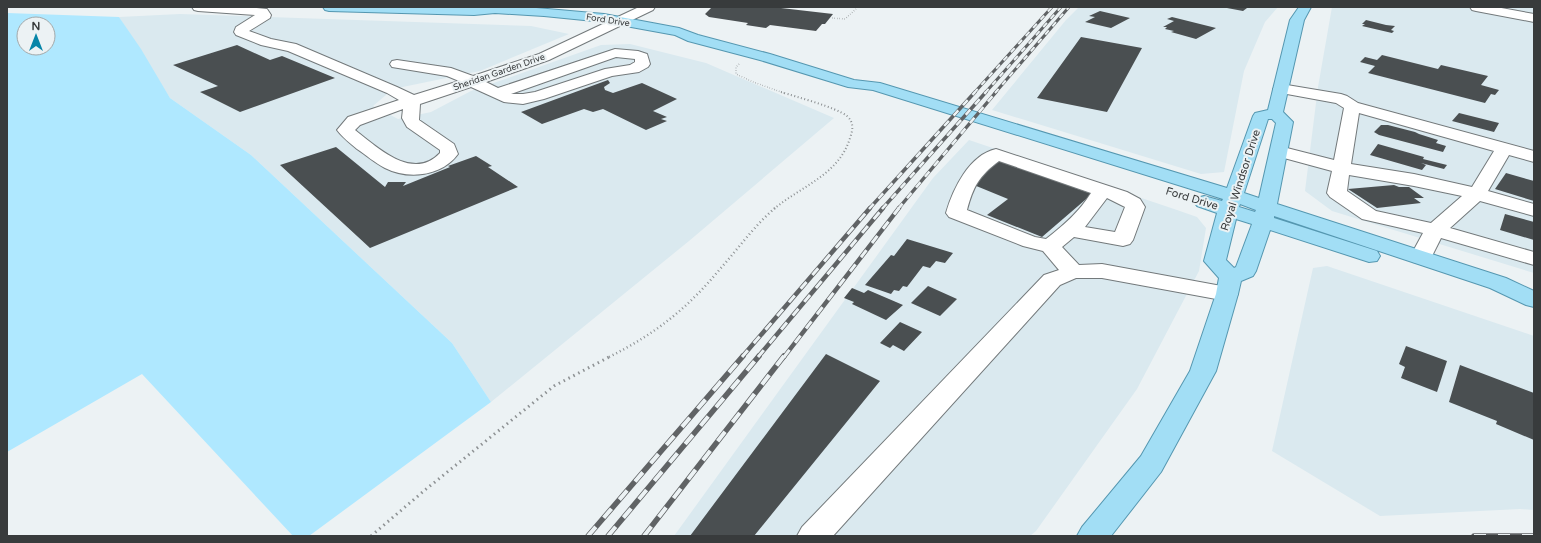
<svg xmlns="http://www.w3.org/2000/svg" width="1541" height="543" font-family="'Varela Round',sans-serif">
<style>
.built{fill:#dae9ef}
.green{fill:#afe8ff;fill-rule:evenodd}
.building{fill:#4a4f51}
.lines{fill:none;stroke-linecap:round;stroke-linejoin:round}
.minor-casing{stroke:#73797b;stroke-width:2}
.major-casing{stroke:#5597b0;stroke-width:2}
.path-far3{stroke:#8d9193;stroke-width:1.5;stroke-dasharray:0.5 2;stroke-linecap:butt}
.path-far2{stroke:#8d9193;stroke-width:2;stroke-dasharray:1 2.5;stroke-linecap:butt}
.path-far1{stroke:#8d9193;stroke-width:2.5;stroke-dasharray:1 3;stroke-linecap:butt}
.path{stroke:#8d9193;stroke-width:3;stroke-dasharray:1.5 4;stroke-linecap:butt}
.minor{fill:#fff;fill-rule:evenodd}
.major{fill:#a2def5;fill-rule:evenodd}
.rail-far3-casing{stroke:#606365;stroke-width:3}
.rail-far2-casing{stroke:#606365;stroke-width:3.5}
.rail-far1-casing{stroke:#606365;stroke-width:4.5}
.rail-casing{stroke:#606365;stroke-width:5.5}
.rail-far3{stroke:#ecf2f4;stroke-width:2;stroke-dasharray:5.5;stroke-linecap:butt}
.rail-far2{stroke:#ecf2f4;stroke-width:2.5;stroke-dasharray:7;stroke-linecap:butt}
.rail-far1{stroke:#ecf2f4;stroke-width:3;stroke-dasharray:9;stroke-linecap:butt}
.rail{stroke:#ecf2f4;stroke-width:4;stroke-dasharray:12;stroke-linecap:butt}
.labels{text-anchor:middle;stroke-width:4;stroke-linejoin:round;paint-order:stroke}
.far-street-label{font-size:9px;fill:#383b3c;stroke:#ecf2f4}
.street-label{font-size:11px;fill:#383b3c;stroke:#ecf2f4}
</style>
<rect width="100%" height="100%" fill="#ecf2f4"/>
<!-- built -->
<path class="built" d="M1079 7H1278L1265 22 1244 71 1224 172 1201 174 992 110 1066 20Z
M1332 7H1534V273L1332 211 1305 191 1318 87Z
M180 14 531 26 569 34 480 71 393 89 373 106 398 119 431 112 471 91 601 45 630 44 706 63 834 118 689 241 491 402 452 343 251 155 170 98 119 17Z
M969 140 1177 210 1197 217 1206 228 1199 271 1137 389 1036 531 1030 536H674L933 178Z
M1327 266 1534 336V510L1520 509 1380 516 1272 451 1313 268Z"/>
<!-- green -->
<path class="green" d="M7 13 119 17 141 49 170 98 251 155 452 343 491 402 309 536H293L142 374 7 452ZM24 24H48V48H24Z"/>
<!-- building -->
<path class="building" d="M712 7H780L781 8 833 14 825 24H822L816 31 770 25 766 28 746 25 748 23 709 17 705 14Z
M1228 7H1245L1247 8 1243 11 1227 8Z
M1100 11 1130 18 1111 28 1085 22 1095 17 1089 16Z
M1172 17 1216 28 1196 39 1171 32 1174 31 1165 29 1167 27H1163L1174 21 1167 19Z
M1366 20 1386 25 1395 26 1391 30 1394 31 1392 33 1362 26 1365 24H1362Z
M1081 37 1142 48 1107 112 1037 98Z
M237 45 270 60 282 56 335 78 240 112 200 92 218 86 173 65Z
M1382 55 1438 69 1441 65 1488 76 1481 85 1499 90 1495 95 1491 94 1485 103 1368 73 1375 66 1360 62 1365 57 1377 60Z
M608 80 610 83 604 87 605 90 613 93 642 83 677 99 653 111 667 117 661 119 667 121 646 130 603 109 593 112 584 109 542 124 521 112Z
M1459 113 1499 123 1494 132 1452 121Z
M1381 125H1388L1415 132 1419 134 1438 140 1436 143 1446 146 1443 152 1379 135 1374 132Z
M1378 144 1424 157 1423 159 1447 165 1444 169 1421 163 1426 165 1422 170 1370 155Z
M336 147 385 187 388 182H406L403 186 450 167 448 166 476 156 492 166 488 167 518 187 370 248 280 165Z
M1000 161 1092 194 1042 237 987 215 1008 199 969 183Z
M1506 173 1534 181V201L1495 189Z
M1394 185 1399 187H1409L1424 198H1414L1421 203 1377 208 1348 189Z
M1505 214 1534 222V240L1500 230Z
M907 239 953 253 945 263 936 261 930 268 923 266 907 287 903 286 899 291 894 290 891 294 865 285 891 255 894 256Z
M928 286 957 299 940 316 911 303Z
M852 288 864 293 868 290 903 305 886 320 852 304 854 302 844 298Z
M900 322 922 332 904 351 893 345 890 348 880 343Z
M1406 346 1447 361 1437 392 1401 378 1405 367 1399 364Z
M826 354 880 381 754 536H690Z
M1460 365 1534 393V440L1496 424 1497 421 1449 402Z"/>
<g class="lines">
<!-- minor casing -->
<g class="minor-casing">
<path id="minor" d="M192 7H247L267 9 271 15 270 18 249 31 271 39 296 44 397 87 414 95 459 81 447 76 392 67 390 64 392 61 397 60 451 68 473 76 539 54 639 7H655L653 10 549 60 486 82 498 88 615 49 638 51 647 54 650 64 648 67 639 72 612 76 544 99 523 104 504 102 471 87 420 104 419 120 454 144 458 154C442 176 409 180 385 168 375 163 366 155 357 149 350 143 342 137 337 130L348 117 399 100 387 93 288 51 261 45 236 35 234 32 236 27 255 15 198 11 194 10ZM616 57 635 59V62L630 65 605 69 535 92 523 94H511ZM403 109 402 118 407 127 440 150V153C413 182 377 147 355 130L360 125Z
M1470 7H1496L1534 14V22L1476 11 1472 10Z
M1281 84 1341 94 1347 96 1358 103 1534 151V162L1509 155 1488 191 1534 204V216L1480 201 1450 228 1534 252V265L1441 238 1429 262 1421 263 1413 262 1410 257 1423 233 1362 219 1330 197 1327 193 1332 171 1273 155 1270 151 1273 147 1279 146 1334 160 1344 108 1336 103 1276 92 1273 89 1276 86ZM1359 113 1494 151 1472 187 1414 174 1351 164ZM1349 175 1414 186 1462 196 1431 223 1376 211 1347 191Z
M996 149 1127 192 1140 199 1145 207 1133 240 1130 244 1123 246 1074 237 1062 247 1079 265 1102 264 1227 287 1235 289 1238 294 1235 299 1227 301 1102 278H1076L1060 285 833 536H797L802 527 1044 275 1059 270 1043 251 1023 246 949 217 946 213C953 189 969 155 996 149ZM999 161 1091 193C1080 211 1063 226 1046 239L1035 237 967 210C973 187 979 176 999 161ZM1107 198 1125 207 1115 232 1085 227Z"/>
</g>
<!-- major casing -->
<g class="major-casing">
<path id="major" d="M323 7H525L604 14 679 28 698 35 770 54 854 80 880 83 1227 188 1253 116 1255 113 1268 110 1290 20 1299 7H1311L1304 20 1283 112 1293 122 1277 204 1506 278 1534 291V307L1526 305 1490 288 1274 216V218L1377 251 1380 256 1377 261 1369 262 1270 230 1256 271 1253 276 1241 281 1238 294 1216 371 1161 472 1111 536H1077L1082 527 1141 456 1190 371 1216 294 1219 278 1204 261 1217 213 1197 206 1194 202 1197 198 1204 196 1222 201 1223 199 873 90 848 87 760 60 688 41 675 35 642 29 604 22 544 16 495 13 474 15 329 11 325 10ZM1268 119H1272L1276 123 1259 198 1244 193ZM1240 204 1256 210 1255 212 1239 207ZM1236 219 1252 224 1236 267 1234 268 1226 260Z"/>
</g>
<!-- path-far3 -->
<path class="path-far3" d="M832 18 845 19 856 9
M739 64 736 67V74L753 82 784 93"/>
<!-- path-far2 -->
<path class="path-far2" d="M774 209C801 186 839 175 850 138 853 130 854 122 847 116 835 107 797 97 781 92"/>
<!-- path-far1 -->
<path class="path-far1" d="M609 357C655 334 687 309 720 269 738 249 754 226 775 208"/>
<!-- path -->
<path class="path" d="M371 536 425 490 554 386 611 356"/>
<!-- minor -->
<use href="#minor" class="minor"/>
<!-- major -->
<use href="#major" class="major"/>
<!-- rail-far3 casing -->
<g class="rail-far3-casing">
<path id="rail-far3" d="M974 93 1052 7
M985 93 1061 7
M995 93 1069 7"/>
</g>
<!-- rail-far2 casing -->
<g class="rail-far2-casing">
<path id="rail-far2" d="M869 209 975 92
M882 209 986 92
M898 209 996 92"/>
</g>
<!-- rail-far1 casing -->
<g class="rail-far1-casing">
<path id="rail-far1" d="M742 357 870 208
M758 357 883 208
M784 357 899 208"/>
</g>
<!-- rail casing -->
<g class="rail-casing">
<path id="rail" d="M588 536 743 356
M608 536 759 356
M644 536 784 356
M1474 536H1534"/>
</g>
<!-- rail-far3 -->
<use href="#rail-far3" class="rail-far3"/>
<!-- rail-far2 -->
<use href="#rail-far2" class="rail-far2"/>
<!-- rail-far1 -->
<use href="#rail-far1" class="rail-far1"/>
<!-- rail -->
<use href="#rail" class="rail"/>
</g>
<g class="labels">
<!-- far-street labels -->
<g class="far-street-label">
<text transform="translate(608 20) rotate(9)" y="3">Ford Drive</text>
<text transform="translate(499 72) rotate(-19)" y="3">Sheridan Garden Drive</text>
</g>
<!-- street labels -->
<g class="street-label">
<text transform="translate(1240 180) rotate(-72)" y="4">Royal Windsor Drive</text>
<text transform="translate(1192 198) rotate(17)" y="4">Ford Drive</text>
</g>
</g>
<!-- border -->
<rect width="1541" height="543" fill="none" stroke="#383b3c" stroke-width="16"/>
<!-- north arrow -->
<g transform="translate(36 36)"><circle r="19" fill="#ecf2f4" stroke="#a4a9aa"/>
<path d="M0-3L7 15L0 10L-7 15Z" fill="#0685a8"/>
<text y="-6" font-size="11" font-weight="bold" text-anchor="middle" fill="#383b3c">N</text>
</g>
</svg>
